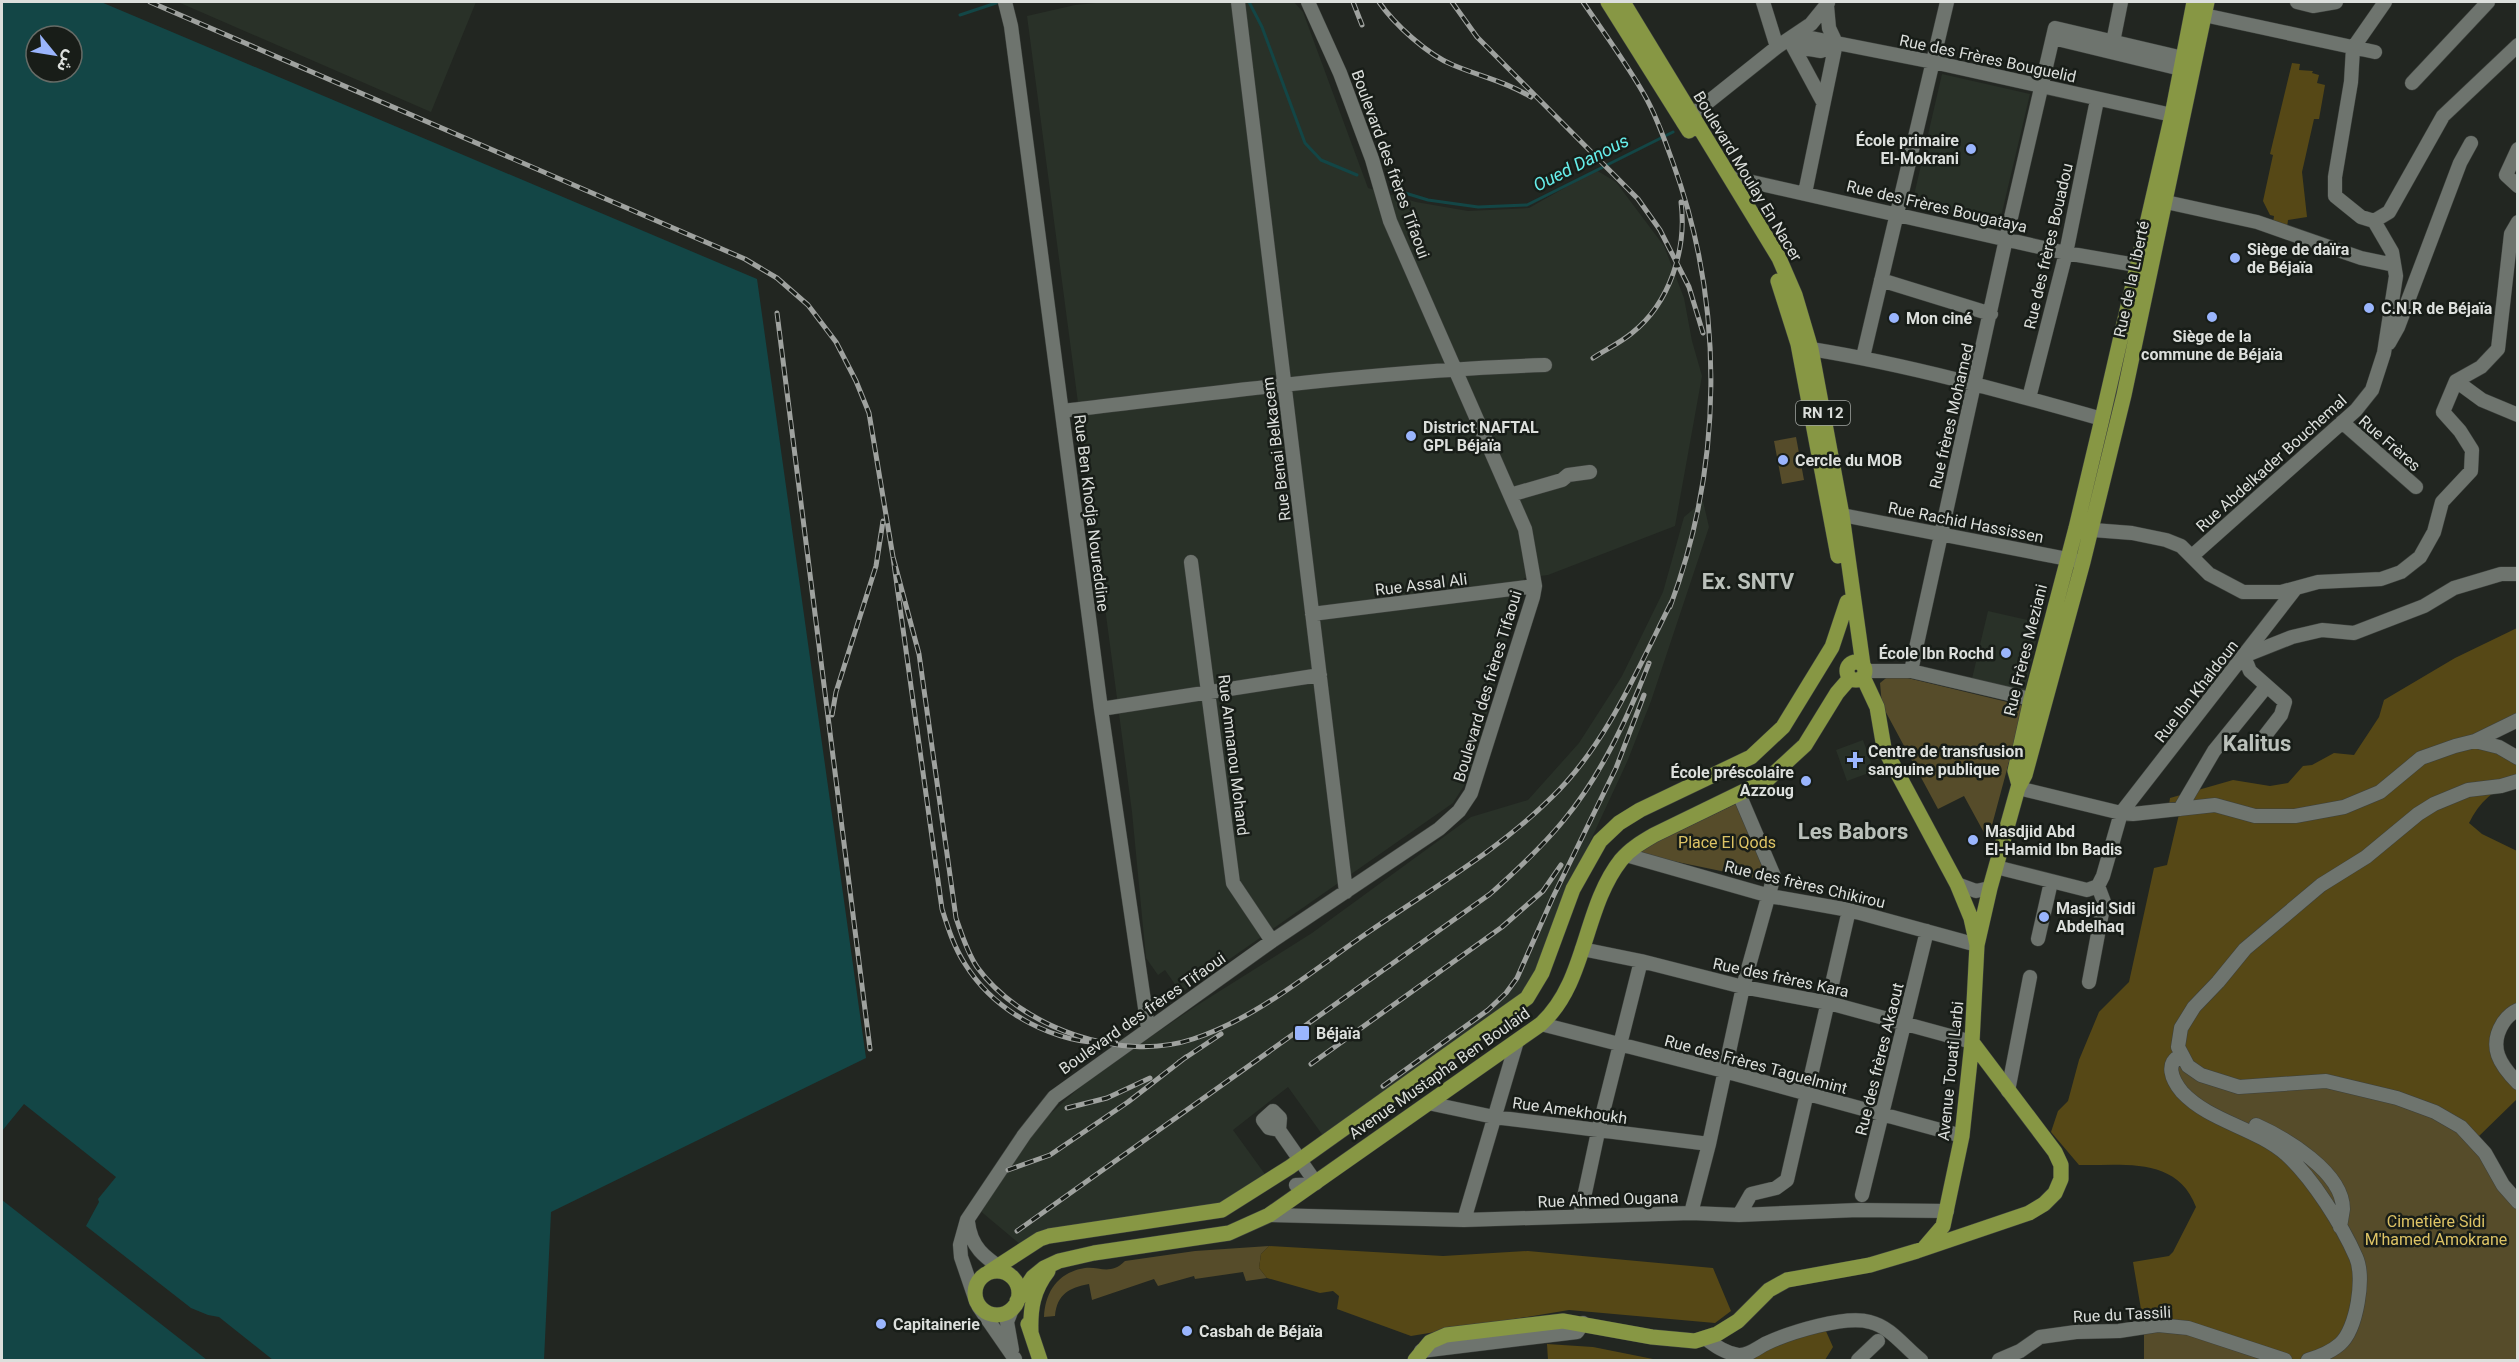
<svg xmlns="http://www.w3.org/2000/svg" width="2519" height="1362" font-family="Roboto,'Noto Sans Arabic',sans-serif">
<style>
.built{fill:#293128}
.green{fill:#564c2a}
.forest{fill:#564816}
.water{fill:#134646;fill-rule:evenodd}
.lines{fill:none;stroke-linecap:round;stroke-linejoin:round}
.stream{stroke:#134646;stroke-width:3}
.minor-casing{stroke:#3d413d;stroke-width:15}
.major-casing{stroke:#3d413d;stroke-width:16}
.minor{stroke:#6e746e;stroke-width:14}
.major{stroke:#879744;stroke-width:15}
.rail-casing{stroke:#9fa29f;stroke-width:5}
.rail{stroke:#181d18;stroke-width:3;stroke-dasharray:9;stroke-linecap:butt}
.poi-dot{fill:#9ab5fd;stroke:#181d18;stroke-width:2}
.labels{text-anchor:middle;stroke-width:5;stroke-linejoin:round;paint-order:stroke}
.shield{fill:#181d18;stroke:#a1a5a1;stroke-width:1.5}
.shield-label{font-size:15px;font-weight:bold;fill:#dcdfdc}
.street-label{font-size:16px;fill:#dcdfdc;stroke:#181d18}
.poi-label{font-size:16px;font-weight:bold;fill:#dcdfdc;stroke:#181d18;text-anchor:start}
.park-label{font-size:16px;fill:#ddc365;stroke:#181d18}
.water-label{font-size:18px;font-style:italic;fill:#66eeeb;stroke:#181d18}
.district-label{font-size:22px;font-weight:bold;fill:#bac0ba;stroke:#181d18}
</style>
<rect width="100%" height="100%" fill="#222621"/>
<!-- built -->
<path class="built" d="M178 2H476L431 112Z
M1106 2H1294L1303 12 1368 188 1416 202 1468 211 1529 208 1596 170 1616 182 1664 246 1684 298 1692 341 1702 376 1675 526 1548 575 1524 578 1470 776 1453 803 1181 993 1165 970 1158 975 1146 958 1132 812 1027 16 1075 5Z
M1942 74 2030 94 1999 225 1912 204Z
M1703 501 1709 527 1651 701 1627 762 1569 887 1531 986 1324 1137 1288 1087 1233 1130 1267 1177 1220 1206 1021 1245 978 1209 1038 1125 1089 1079 1196 1006 1312 933 1471 817 1528 800 1579 743 1622 676 1663 592 1684 517Z
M1988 611 2040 623 2025 690 2019 693 1971 683Z
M1863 740 1874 771 1847 781 1836 750Z"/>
<!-- green -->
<path class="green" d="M1796 437 1804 480 1782 484 1774 441Z
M1891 674 2024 706 1988 840 1964 796 1938 809 1882 705 1880 683Z
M1746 799 1774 882 1634 853Z
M2174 1062 2326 1081 2461 1127 2517 1202V1360H2316L2217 1115 2185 1090Z
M1269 1246 1261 1254 1259 1268 1267 1278 1246 1281 1243 1272 1195 1279 1194 1276 1158 1286 1154 1279 1092 1300 1089 1284C1069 1288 1057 1294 1055 1316L1044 1317C1045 1292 1058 1272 1085 1268 1099 1266 1110 1276 1125 1261L1195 1251Z
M2144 1331 2188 1332 2271 1360H2144Z"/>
<!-- forest -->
<path class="forest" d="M2292 63 2300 64 2299 70 2313 71 2312 73 2319 75 2317 83 2325 85 2319 119H2314L2302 172 2307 217 2288 220 2287 228 2273 223 2274 216 2270 215 2263 201 2273 155 2270 154Z
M2517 628V720L2476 741 2517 758V781C2495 788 2479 802 2469 823L2482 834 2517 851V1006L2491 1040 2517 1083V1099L2477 1138 2356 1082 2231 1081 2192 1063H2172L2182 1092 2288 1156 2357 1259 2350 1329 2308 1360H2285L2215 1336 2144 1327 2133 1262 2169 1256 2173 1252 2196 1207C2177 1156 2123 1166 2079 1165L2051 1132 2058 1111 2068 1101 2079 1060 2099 1012 2129 982 2154 868 2167 865 2180 810 2169 805 2170 798 2233 780 2270 786 2288 783 2303 766 2312 765 2334 753 2354 755 2379 717 2384 700 2455 658Z
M1269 1246 1443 1256 1528 1251 1713 1268 1731 1311 1715 1323 1569 1310 1411 1336 1337 1309 1339 1296 1333 1291 1320 1293 1267 1278 1259 1268 1261 1254Z
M1825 1329 1833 1347 1825 1360H1743L1767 1347Z
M1547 1344 1593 1347 1658 1360H1548Z"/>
<!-- water -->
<path class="water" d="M2 2H101L757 279 866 1058 551 1212 544 1360H273L219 1317 208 1315 191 1308 86 1226 99 1202 98 1199 116 1177 24 1104 2 1131ZM36 36H72V72H36Z
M2 1200 207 1360H2Z"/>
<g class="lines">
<!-- stream -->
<path class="stream" d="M1249 2 1262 27 1305 143 1321 160 1357 175
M960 15 999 2
M1392 189 1428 200 1478 207 1527 205 1673 132"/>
<!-- minor casing -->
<g class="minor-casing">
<path id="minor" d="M1005 2 1011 26 1101 709 1148 1028
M1238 2 1346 892
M1763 2 1777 47
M2297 2 2313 6 2336 2
M2385 2 2353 48 2351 82 2335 177V196L2361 217 2374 221 2389 212 2443 116 2518 45
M2204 15 2375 52
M1796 35 1933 62 2172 115
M2053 38 2181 69
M1789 39 1823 102
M1789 39 1804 48 1821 51 1836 43
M2113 42 2121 2
M2412 83 2488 2
M1683 122 1777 47 1811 24 1828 3
M2518 149 2506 175 2518 186
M1730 177 2066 253 2136 265
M1805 193 1836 43 1829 28 1827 6
M2166 202 2257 222 2361 258 2394 265
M1881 280 1991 314
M2389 343 2398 327 2460 163 2471 143
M1811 349C1910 365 2006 392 2102 419
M1863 357 1947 2
M2456 381 2481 367 2498 349 2511 234 2518 222
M2456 381 2482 400 2518 415
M2029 398 2066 253 2097 100
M1062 411C1223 392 1383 370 1545 365
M2342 422 2416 487
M1510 495 1562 480 1568 475 1590 472
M1842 515 2078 561
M2080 529 2132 533 2166 540 2181 546 2209 574 2243 592H2281L2318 582 2381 579 2401 572 2420 557 2434 532 2442 502 2471 471 2472 450 2460 431 2443 412 2456 381
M2192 556 2356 410 2372 390 2384 353 2396 276 2392 252 2374 221
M1191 562 1233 883 1272 941
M1312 614 1535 586
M1865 671H1911L2039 701
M1911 671 2006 239 2055 28 2183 58
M1101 709 1320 675
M2475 741 2518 720
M2257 746 2281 715 2285 702 2250 671 2244 656 2292 637 2322 630 2354 633 2424 606 2454 588 2501 574H2518
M2518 781 2501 786 2468 790 2434 804 2418 814 2366 857 2321 885 2245 949 2218 982 2194 1007 2181 1028 2178 1047 2188 1066 2201 1075 2239 1087 2326 1081 2397 1098 2435 1112 2461 1127 2485 1153 2503 1185 2518 1202
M2018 788 2121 813 2133 814 2215 805 2255 816H2295L2344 807 2380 792 2421 758 2455 746 2475 741 2499 747 2518 758
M2180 809 2214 751 2266 687
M1626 855 1770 896 1849 910 1977 945
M1996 867 2087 890 2098 886 2103 876 2121 813 2296 588
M1957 884 1976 891 1990 888
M2038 939 2051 882
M1582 949 1641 961 1743 987 1829 1003 1972 1042
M2089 982 2104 902 2098 886
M2518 1010C2511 1013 2507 1017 2503 1023 2488 1047 2500 1065 2518 1083
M1541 1024 1724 1071 1962 1136
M2182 1055C2164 1062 2172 1080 2182 1092 2210 1122 2255 1127 2287 1155 2313 1179 2342 1225 2356 1257 2365 1277 2357 1329 2340 1344 2332 1351 2318 1357 2308 1360
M2008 1091 2030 977
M1428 1103 1494 1117 1709 1144
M1273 1111 1280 1118 1279 1130 1269 1128 1263 1120Z
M2256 1125C2285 1138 2343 1172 2343 1209 2342 1215 2341 1221 2340 1227
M1279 1130 1316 1183 1296 1185
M1862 1195 1927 931
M1691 1213 1709 1144 1743 987 1774 876 1739 794
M1269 1215 1464 1220 1691 1213 1739 1215 1858 1210 1947 1211
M1739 1215 1751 1194 1776 1188 1787 1180 1849 910
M1580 1216 1598 1132 1641 961
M1464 1220 1517 1041
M968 1222C971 1250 988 1259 1009 1274
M976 1301 961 1257 960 1245 967 1220 1024 1135 1054 1097 1272 941 1439 829 1459 811 1471 793 1533 597 1535 586 1525 529 1390 221 1372 159 1340 73 1308 2
M979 1307 1015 1359
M1012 1309 1007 1322 1012 1350
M1705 1338C1715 1346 1725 1353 1738 1355 1749 1356 1758 1347 1767 1343 1791 1332 1845 1315 1870 1322 1891 1327 1905 1348 1921 1360
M1421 1351 1577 1332 1583 1323
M1858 1360 1878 1341
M1999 1360 2020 1351 2040 1337 2076 1332 2119 1331 2158 1325 2188 1328 2285 1360"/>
</g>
<!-- major casing -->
<g class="major-casing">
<path id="major" d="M1608 2 1689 131
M1623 2 1779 258 1795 295 1811 349 1842 515 1863 665
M1778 281 1798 344 1838 556
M1847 671a9 9 0 1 1 18 0a9 9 0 1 1-18 0Z
M1863 677 1877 707 1884 748 1957 884 1971 918 1977 945 1972 1042 1962 1136 1943 1226 1925 1247
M2019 785 2015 771 2031 699 2076 528 2102 419 2172 115 2194 2
M1977 945 1990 888 2018 788 2025 775 2083 562 2124 395 2207 2
M975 1293a22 22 0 1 1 44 0a22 22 0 1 1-44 0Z
M989 1272 1040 1239 1049 1236 1222 1210 1290 1167 1527 998 1542 973 1573 889 1600 841 1619 823 1640 810 1751 757 1783 727 1832 647 1847 602
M1017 1301 1033 1277 1044 1268 1059 1261 1094 1253 1229 1233 1269 1215 1541 1024C1587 982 1583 908 1621 860 1630 849 1642 842 1654 835L1767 780 1805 745 1837 693 1850 678
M1028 1324 1040 1360
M1031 1333C1030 1309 1033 1290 1048 1271
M1415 1360 1430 1342 1446 1335 1563 1321 1652 1337 1695 1341 1717 1334 1738 1321 1769 1290 1787 1280 1870 1265 1917 1251 2029 1213 2044 1204 2055 1193 2061 1179V1165L2055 1152 1972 1042"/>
</g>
<!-- minor -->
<use href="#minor" class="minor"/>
<!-- major -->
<use href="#major" class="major"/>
<!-- rail casing -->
<g class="rail-casing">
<path id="rail" d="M150 2 745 259 777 278 808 305 836 342 856 381 869 413 893 557
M1353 2 1362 25
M1379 2C1394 24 1428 55 1453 65 1479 76 1507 82 1531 97
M1452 2 1477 37 1638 199 1660 230 1689 287 1703 333
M1583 2C1604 33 1627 64 1645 96 1657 117 1665 141 1673 163 1725 306 1723 465 1670 607
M777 313 870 1049
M1593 358C1605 350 1620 343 1632 333 1670 303 1687 249 1681 202
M832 715 836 692 876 566 883 521
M1116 1043C1058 1046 996 1014 965 964 954 947 948 928 942 909L893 557 919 654 956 918C962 935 967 952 977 967 1021 1028 1122 1063 1193 1039 1258 1018 1314 969 1370 931 1431 889 1499 850 1552 797 1607 744 1638 668 1672 601
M1179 1062 1221 1034
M1311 1064 1502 927 1543 891 1561 865
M1383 1086 1488 1010 1506 993 1517 978 1553 897 1616 768 1644 695
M1067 1108 1107 1098 1150 1078
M1008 1170 1050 1155 1128 1102 1186 1057
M1017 1231 1490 894C1516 871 1542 847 1564 820 1602 774 1628 718 1649 663"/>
</g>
<!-- rail -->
<use href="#rail" class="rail"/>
</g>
<!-- markers -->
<g class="poi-dot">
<circle cx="1971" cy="149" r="6"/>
<circle cx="2235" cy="258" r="6"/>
<circle cx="2369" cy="308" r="6"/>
<circle cx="2212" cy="317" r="6"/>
<circle cx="1894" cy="318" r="6"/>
<circle cx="1411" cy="436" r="6"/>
<circle cx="1783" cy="460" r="6"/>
<circle cx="2006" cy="653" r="6"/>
<path d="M1852 751h6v6h6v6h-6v6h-6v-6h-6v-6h6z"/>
<circle cx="1806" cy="781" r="6"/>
<circle cx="1973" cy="840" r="6"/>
<circle cx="2044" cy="917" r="6"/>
<rect x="1294" y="1025" width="16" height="16" rx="3"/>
<circle cx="881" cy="1324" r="6"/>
<circle cx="1187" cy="1331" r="6"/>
</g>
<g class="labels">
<!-- shield labels -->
<rect class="shield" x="1796" y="401" width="54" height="24" rx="4.5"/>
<g class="shield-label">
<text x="1823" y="418">RN 12</text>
</g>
<!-- street labels -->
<g class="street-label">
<text transform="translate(1988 58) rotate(12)" y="6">Rue des Frères Bouguelid</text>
<text transform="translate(1391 164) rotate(70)" y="6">Boulevard des frères Tifaoui</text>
<text transform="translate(1748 176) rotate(59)" y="6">Boulevard Moulay En Nacer</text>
<text transform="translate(1937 206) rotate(13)" y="6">Rue des Frères Bougataya</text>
<text transform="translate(2048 246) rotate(-77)" y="6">Rue des frères Bouadou</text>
<text transform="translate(2131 279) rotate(-78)" y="6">Rue de la Liberté</text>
<text transform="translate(1951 416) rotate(-77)" y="6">Rue frères Mohamed</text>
<text transform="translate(2390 443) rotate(41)" y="6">Rue Frères</text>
<text transform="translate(1276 449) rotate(-97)" y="6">Rue Benai Belkacem</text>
<text transform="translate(2271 463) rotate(-42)" y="6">Rue Abdelkader Bouchemal</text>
<text transform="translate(1092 513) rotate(83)" y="6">Rue Ben Khodja Noureddine</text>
<text transform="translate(1966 522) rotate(11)" y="6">Rue Rachid Hassissen</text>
<text transform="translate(1421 584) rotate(-7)" y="6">Rue Assal Ali</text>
<text transform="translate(2025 650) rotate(-76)" y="6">Rue Frères Meziani</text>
<text transform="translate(1487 686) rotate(-73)" y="6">Boulevard des frères Tifaoui</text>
<text transform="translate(2196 691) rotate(-52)" y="6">Rue Ibn Khaldoun</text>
<text transform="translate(1234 755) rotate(83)" y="6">Rue Amnanou Mohand</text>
<text transform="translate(1805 884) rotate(13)" y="6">Rue des frères Chikirou</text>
<text transform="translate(1781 977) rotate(12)" y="6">Rue des frères Kara</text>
<text transform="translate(1142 1013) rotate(-35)" y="6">Boulevard des frères Tifaoui</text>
<text transform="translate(1879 1059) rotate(-76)" y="6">Rue des frères Akaout</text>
<text transform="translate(1756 1064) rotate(15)" y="6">Rue des Frères Taguelmint</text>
<text transform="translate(1950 1071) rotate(-84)" y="6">Avenue Touati Larbi</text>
<text transform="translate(1439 1073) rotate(-35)" y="6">Avenue Mustapha Ben Boulaid</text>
<text transform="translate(1570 1110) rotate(8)" y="6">Rue Amekhoukh</text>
<text transform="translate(1608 1199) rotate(-2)" y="6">Rue Ahmed Ougana</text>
<text transform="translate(2122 1314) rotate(-3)" y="6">Rue du Tassili</text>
</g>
<!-- poi labels -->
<g class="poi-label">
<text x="1959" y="146" text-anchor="end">École primaire<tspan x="1959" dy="18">El-Mokrani</tspan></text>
<text x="2247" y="255">Siège de daïra<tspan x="2247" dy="18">de Béjaïa</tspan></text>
<text x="2381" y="314">C.N.R de Béjaïa</text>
<text x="1906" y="324">Mon ciné</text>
<text x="2212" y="342" text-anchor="middle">Siège de la<tspan x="2212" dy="18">commune de Béjaïa</tspan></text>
<text x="1423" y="433">District NAFTAL<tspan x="1423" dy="18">GPL Béjaïa</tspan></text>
<text x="1795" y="466">Cercle du MOB</text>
<text x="1994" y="659" text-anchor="end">École Ibn Rochd</text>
<text x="1868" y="757">Centre de transfusion<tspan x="1868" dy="18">sanguine publique</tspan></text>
<text x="1794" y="778" text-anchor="end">École préscolaire<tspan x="1794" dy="18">Azzoug</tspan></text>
<text x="1985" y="837">Masdjid Abd<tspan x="1985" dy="18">El-Hamid Ibn Badis</tspan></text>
<text x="2056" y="914">Masjid Sidi<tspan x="2056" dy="18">Abdelhaq</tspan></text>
<text x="1316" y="1039">Béjaïa</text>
<text x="893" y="1330">Capitainerie</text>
<text x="1199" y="1337">Casbah de Béjaïa</text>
</g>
<!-- park labels -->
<g class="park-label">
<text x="1727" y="848">Place El Qods</text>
<text x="2436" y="1227">Cimetière Sidi<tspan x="2436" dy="18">M'hamed Amokrane</tspan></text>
</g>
<!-- water labels -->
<g class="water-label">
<text transform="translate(1581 163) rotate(-27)" y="6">Oued Danous</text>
</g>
<!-- district labels -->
<g class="district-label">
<text x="1748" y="589">Ex. SNTV</text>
<text x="2257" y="751">Kalitus</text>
<text x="1853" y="839">Les Babors</text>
</g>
</g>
<!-- border -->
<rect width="2519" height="1362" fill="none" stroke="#dcdfdc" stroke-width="6"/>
<!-- north arrow -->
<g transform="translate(54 54) rotate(120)"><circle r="28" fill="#181d18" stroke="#666b66" stroke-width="1.5"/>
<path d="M0-4.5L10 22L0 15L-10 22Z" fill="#9ab5fd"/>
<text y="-9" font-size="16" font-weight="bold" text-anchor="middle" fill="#dcdfdc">ش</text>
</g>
</svg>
